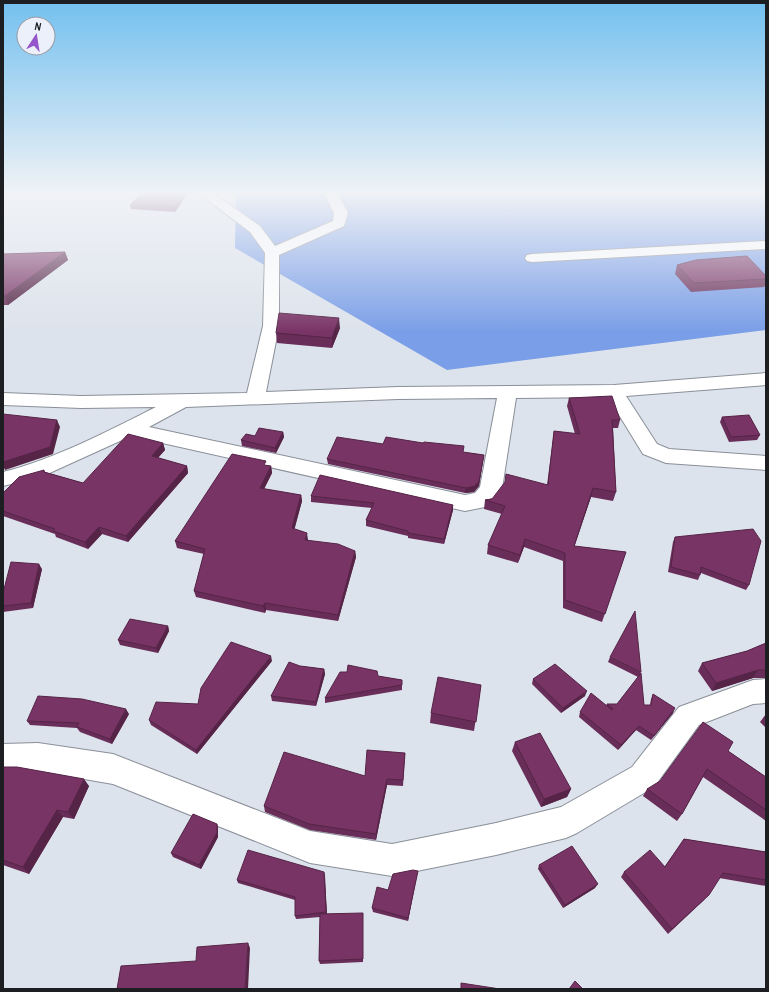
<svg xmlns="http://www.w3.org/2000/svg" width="769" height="992" font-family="'Archivo Narrow',sans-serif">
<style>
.forest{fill:#7a9ee7}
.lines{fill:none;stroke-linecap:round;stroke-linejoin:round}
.minor-casing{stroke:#8a8f98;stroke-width:2}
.minor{fill:#fff;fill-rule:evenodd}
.wall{fill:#682d58}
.shaded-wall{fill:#552447}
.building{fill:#793466;stroke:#552447}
</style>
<rect width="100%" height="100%" fill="#dde3ec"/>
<!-- forest -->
<path class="forest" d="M236 193H766V330L447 370 235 248Z"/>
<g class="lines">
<!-- minor casing -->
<g class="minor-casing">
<path id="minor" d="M198 193H213L260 226 275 246 333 221 334 213 324 193H337L348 213 344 226 279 255V326L266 392 398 387 614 385 766 373V385L626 396 657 444 669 449 766 456V470L666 463 643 454 608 397 516 398 502 489 490 506 465 511 131 436 43 476 3 486V472C55 459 108 431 156 407L81 408 3 405V393L81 396 247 393 263 326 265 253 250 232ZM497 398 480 487 475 493 465 495 149 427 186 407 398 399Z
M766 241V249L532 262 527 261 525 258 527 255 532 254Z
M766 679V703L753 704 699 725 654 787 577 833 566 838 496 855 392 876 310 863 113 784 38 771 3 772V744L38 743 113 754 310 831 392 844 496 823 561 807 632 767 679 707 753 680Z"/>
</g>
<!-- minor -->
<use href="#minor" class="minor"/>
</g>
<!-- wall -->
<path class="wall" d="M188 193 175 212 131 209 130 205Z
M65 252 68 260 8 305H3V254Z
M677 265 766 276V284L764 287 691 292 675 274Z
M340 328 332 348 277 343 276 333Z
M569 398 620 420 618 428H613L616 492 613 501 591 497 574 546 626 552 602 622 563 608V561L524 547 518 563 487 554 488 545 502 514 484 509 485 500 547 485 553 439 554 431 575 434 567 406Z
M722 417 760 435 757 440 729 442 720 422Z
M283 432 284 437 276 453 242 446 241 440 255 436Z
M163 443 165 450 158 458 187 466 188 473 128 542 102 534 88 549 56 537 55 534 3 516V493L44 470 45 472 83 483Z
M383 444 463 452 484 455 479 486 474 492 465 493 328 464 327 459Z
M267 466H271L272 473 264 489 301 495 302 501 294 529 308 540 355 551 356 557 338 621 266 610 265 613 196 597 194 591 204 554 177 548 175 541Z
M311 496 453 505V510L444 544 408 538V536L366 526V520L372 508 311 502Z
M675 537 749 585 746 590 701 573 700 575 698 580 668 572 673 542Z
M42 569 33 608 3 612V593Z
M168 626 169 631 158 653 120 645 118 640Z
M766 643V678H753L712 691 698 671 702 663 747 651Z
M610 657 641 672 640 674 644 705H650L651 699 653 694 673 713 651 740 636 730 618 750 579 717 580 712 606 705 607 704H617L638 677 608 662Z
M272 661 197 754 151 725 149 720 198 704Z
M300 666 324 669 325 674 316 706 272 701 271 696Z
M347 672 402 680V690L325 703V698Z
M533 679 585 696 561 713 532 684Z
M481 685 474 731 430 723 431 713Z
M129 714 112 744 80 732 77 728 30 725 27 721Z
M766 714V728L760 722Z
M515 742 571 789 567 797 541 807 512 751Z
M728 751 766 777V821L703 777 682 814 677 821 643 796 647 789Z
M405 753 403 786 387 785 376 840 310 830 265 812 264 806 365 776Z
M3 767 89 786 74 819 63 817 29 874 3 865Z
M217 824 218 828V837L201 869 173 857 171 853Z
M684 839 766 852V886L719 878 704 900 668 934 621 877 624 872 665 866Z
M539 865 595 888 563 908 538 869Z
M324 872 327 914 363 916V962L320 964 319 961 320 917 296 919 295 916V900L238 883 237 880Z
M417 875 408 921 373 912 372 908 388 890Z"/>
<!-- shaded-wall -->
<path class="shaded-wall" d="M185 193H188L175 212 174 207Z
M65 252 68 260 8 305 5 296Z
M339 318 340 328 332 348V338Z
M57 420 60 427 53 454 5 470 3 466V462Z
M283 432 284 437 276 453 275 448Z
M163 443 165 450 154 462 152 456Z
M484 455 479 486 474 492 465 493 466 488Z
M187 466 188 473 128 542 126 536Z
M271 466 272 473 261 495 260 488Z
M593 488 591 497 572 554 574 546Z
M301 495 302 501 293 535 292 528Z
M453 505V510L444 544V539Z
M99 527 102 534 88 549 85 542Z
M307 533 308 540 305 547V540Z
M525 539 524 547 518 563 520 555Z
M355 551 356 557 338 621V615Z
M39 564 42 569 33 608 31 603Z
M265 603 266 610 265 613 263 606Z
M168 626 169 631 158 653 156 648Z
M271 656 272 661 197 754 196 750Z
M324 669 325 674 316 706V702Z
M758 670 753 678 712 691 716 683Z
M587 691 585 696 561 713 563 708Z
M675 708 673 713 651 740Z
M126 709 129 714 112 744 110 739Z
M639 726 636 730 618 750 621 745Z
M84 779 89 786 74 819 68 812Z
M387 779V785L376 840V834Z
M571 789 567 797 541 807 544 799Z
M57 810 63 817 29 874 23 867Z
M217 824 218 828V837L201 869 199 865Z
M418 871 417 875 408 921V918Z
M324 872 325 875 327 916 326 912Z
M598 884 595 888 563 908 565 905Z
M248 943 250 948 248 989H245Z"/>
<!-- building -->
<path class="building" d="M142 193H185L174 207 130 205Z
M65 252 5 296H3V254Z
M747 256 766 276V279L694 283 677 265 696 260Z
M279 313 339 318 332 338 276 333Z
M612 396 620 420H612L616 492 593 488 574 546 626 552 605 614 565 600V553L525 539 520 555 488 545 505 506 485 500 492 499 505 482 506 474 548 485 554 431 580 434 569 398Z
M3 414 57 420 50 447 3 462Z
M749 415 760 435 731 437 722 417Z
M259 428 283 432 275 448 241 440 246 434 255 436Z
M128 434 163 443 152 456 187 466 126 536 99 527 85 542 53 531 55 529 3 511V493L19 477 44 470V472L83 483Z
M337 437 383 444 386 437 423 443 424 442 464 446 463 452 484 455 479 481 475 486 466 488 327 459Z
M232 454 266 461 264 465 271 466 260 488 301 495 292 528 307 533 305 540 338 544 355 551 338 615 265 603 263 606 194 591 205 549 175 541Z
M320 475 453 505 444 539 408 533V531L366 520 374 503 311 496Z
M753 529 761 541 749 585 701 567 700 575 671 567 675 537Z
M11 562 39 564 31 603 3 606V593Z
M635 611 641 672 610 657Z
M130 619 168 626 156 648 118 640Z
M231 642 271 656 196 750 149 720 156 702 198 704 201 688Z
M766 643V670H758L716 683 702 663 747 651Z
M289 662 300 666 324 669 316 702 271 696Z
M555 664 587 691 563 708 533 679Z
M348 665 377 671 378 676 402 680V685L325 698 340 672H347Z
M641 673 644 705H651L653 694 675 708 654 736 639 726 621 745 580 712 591 693 612 710 613 709 607 704H617Z
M438 677 481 685 476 722 431 713Z
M38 696 82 699 126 709 110 739 77 727 79 723 27 721Z
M703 722 733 742 728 751 766 777V810L707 769 682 814 647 789 660 781Z
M540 733 571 789 544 799 515 742Z
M367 750 405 753 403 780 387 779 376 834 309 824 264 806 284 752 365 776Z
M3 767H17L84 779 68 812 57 810 23 867 3 860Z
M193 814 217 824V833L199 865 171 853Z
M684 839 766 852V880L723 873 709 895 672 929 624 872 650 850 665 867Z
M572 846 598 884 565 905 539 865Z
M248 850 324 872 326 912 295 916V897L237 880Z
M413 870 418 871 408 918 372 908 377 887 388 890 393 874Z
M363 913V959L319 961 320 914Z
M248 943 245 989H117L121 966 196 961 197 947Z
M575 981 583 989H569Z
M461 983 500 989H461Z"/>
<!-- sky -->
<linearGradient id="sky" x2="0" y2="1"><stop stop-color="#72c0ef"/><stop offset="0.58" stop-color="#f0f2f6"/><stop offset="1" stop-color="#f0f2f6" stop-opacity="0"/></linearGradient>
<rect width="769" height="332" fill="url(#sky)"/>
<!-- border -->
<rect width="769" height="992" fill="none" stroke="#1d1e22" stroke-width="8"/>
<!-- north arrow -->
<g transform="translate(36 36) rotate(12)"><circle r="19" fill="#ebf0fa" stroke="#999ca4"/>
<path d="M0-3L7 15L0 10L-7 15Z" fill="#9555cb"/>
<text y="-6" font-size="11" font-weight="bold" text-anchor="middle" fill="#1d1e22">N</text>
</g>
</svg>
